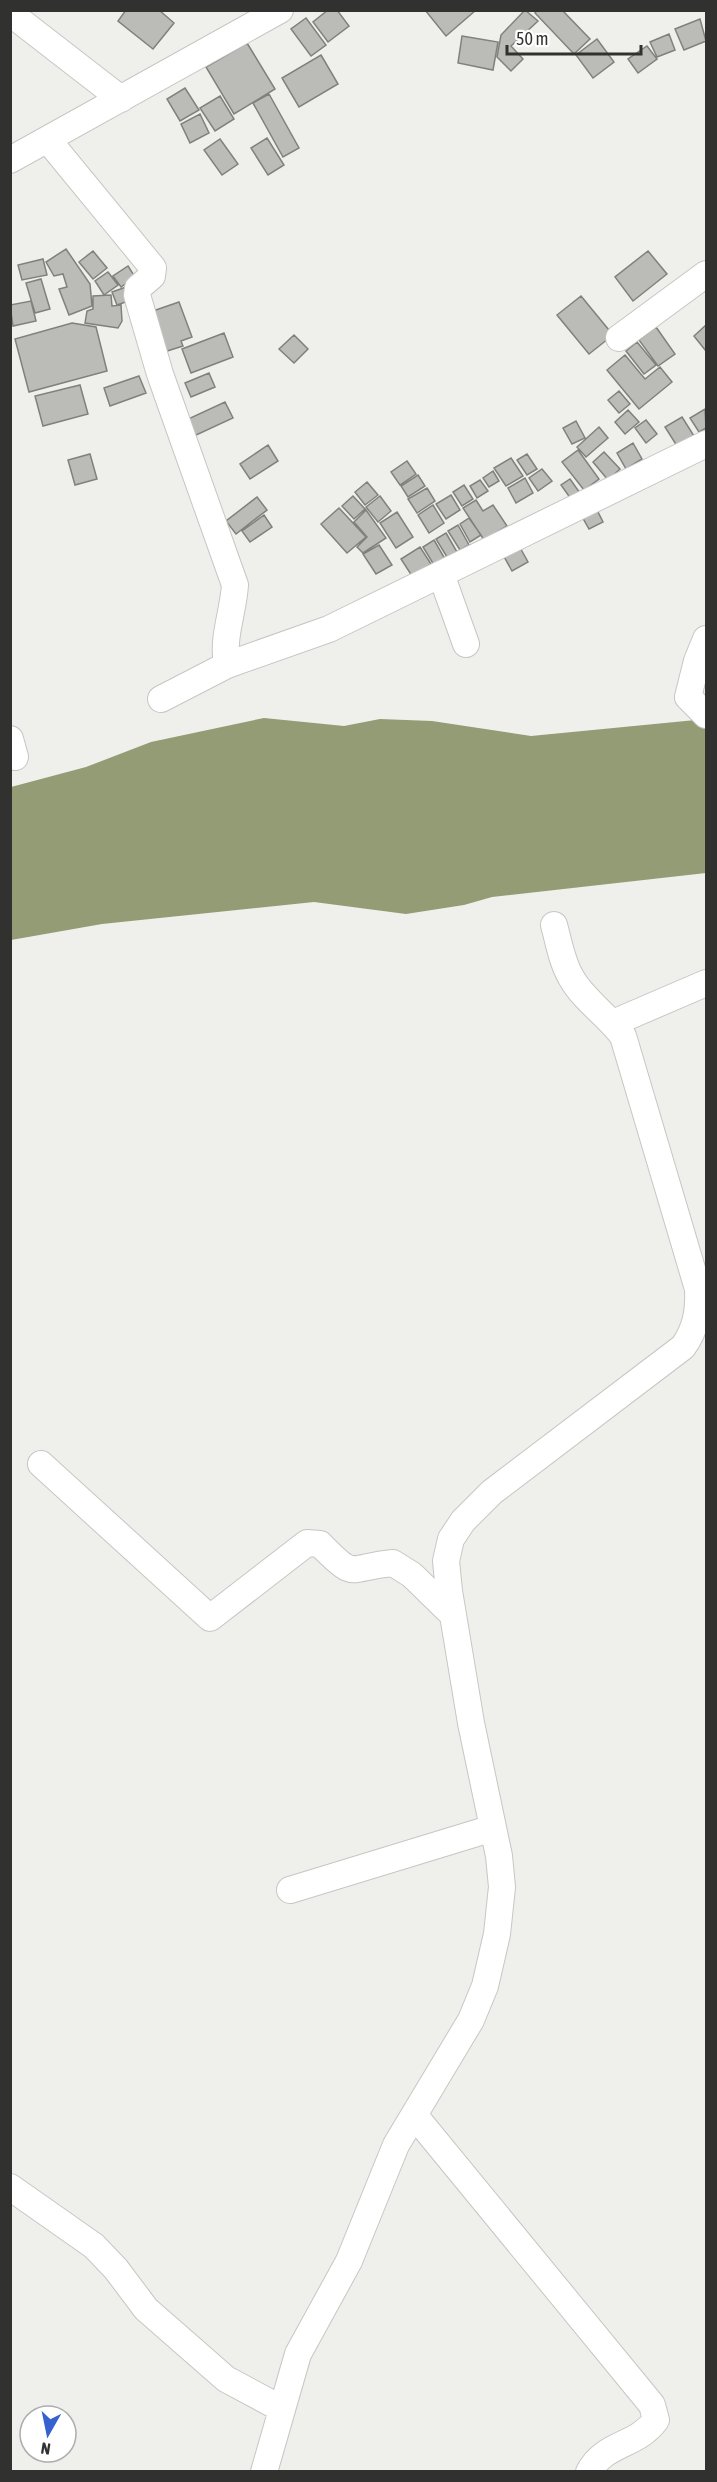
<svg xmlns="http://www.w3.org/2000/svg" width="717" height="2482" font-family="'Asap Condensed',sans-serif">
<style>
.water{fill:#939c74}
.building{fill:#bbbcb8;stroke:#80817d;stroke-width:1.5}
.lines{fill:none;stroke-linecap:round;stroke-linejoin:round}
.minor-casing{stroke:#c6c7c3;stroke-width:28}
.minor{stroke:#fff;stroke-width:26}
</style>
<rect width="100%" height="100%" fill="#eff0eb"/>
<!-- water -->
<path class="water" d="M264 718 344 726 380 719 432 721 531 736 706 719V873L492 897 464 905 406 914 314 902 102 924 11 940V787L86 767 151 742Z"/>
<!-- building -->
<path class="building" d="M126 10H159L174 23 153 49 118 21Z
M328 10H337L349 26 328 42 313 22Z
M425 10H476L446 36Z
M525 10 538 21 511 46 523 59 511 71 497 57 501 35Z
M537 10H562L590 39 574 54 535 13Z
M306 18 326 45 311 56 291 29Z
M700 19 706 41 684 50 675 29Z
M669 34 675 50 657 57 650 42Z
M462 36 498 42 493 70 458 63Z
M597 39 614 62 593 78 576 55Z
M247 43 275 89 234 114 206 67Z
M647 46 657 59 638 73 628 59Z
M321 55 338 84 299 107 282 78Z
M185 88 199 110 180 121 167 99Z
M269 94 299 148 283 157 253 103Z
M220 96 234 119 215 131 200 108Z
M200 114 209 133 190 143 181 124Z
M267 138 284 165 268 175 251 148Z
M220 139 238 164 222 175 204 150Z
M66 249 90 284 92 306 69 315 59 289 67 287 63 274 54 276 46 262Z
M93 251 107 268 93 279 79 262Z
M648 251 667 274 633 301 615 277Z
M43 259 47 275 22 280 18 265Z
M128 266 135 277 121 287 113 276Z
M108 272 118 285 104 295 95 281Z
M41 279 50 309 35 313 26 283Z
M129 286 134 299 117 305 112 292Z
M111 295 112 306 121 305 122 321 118 328 85 323 87 311 93 309V296Z
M581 296 613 335 589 354 557 315Z
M31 301 36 321 13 326 10 305Z
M179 302 192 337 181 341 183 346 164 352 150 312Z
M72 323 96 327 107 371 29 392 15 339Z
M706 325V351L694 336Z
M656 327 675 354 658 366 639 340Z
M224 333 233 357 191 373 182 349Z
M294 335 308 349 294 363 279 349Z
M637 342 656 365 644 374 626 351Z
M625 355 645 379 660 367 672 382 639 409 607 370Z
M209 373 215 387 191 397 185 383Z
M139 376 146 393 110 406 104 388Z
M80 385 88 414 43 426 35 396Z
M619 391 630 404 619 413 608 400Z
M225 402 233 418 194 436 186 420Z
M705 409 706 428 699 432 690 418Z
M628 410 639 422 625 434 615 422Z
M682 417 694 436 677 446 665 427Z
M646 420 657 434 646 443 635 428Z
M576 421 585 438 572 444 563 428Z
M599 427 608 438 586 457 577 447Z
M633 443 642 459 626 469 617 453Z
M268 445 278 461 250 479 240 464Z
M578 450 599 479 584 490 562 462Z
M604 452 620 469 608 480 593 462Z
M90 454 97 479 75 485 68 460Z
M527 454 537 469 527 475 517 460Z
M511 458 523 476 506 486 494 468Z
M407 461 416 474 400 485 391 472Z
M542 469 552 481 538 491 529 478Z
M493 471 499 481 489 487 483 478Z
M418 475 425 486 408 497 401 486Z
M525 478 533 493 516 503 508 488Z
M570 479 580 493 571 499 561 485Z
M480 480 488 491 477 498 470 486Z
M367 482 378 495 365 505 355 492Z
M464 485 473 499 462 506 453 492Z
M427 488 435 501 417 513 408 499Z
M451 495 460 510 446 519 436 504Z
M353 496 365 509 354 519 342 506Z
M380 496 391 511 378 522 366 507Z
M257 497 267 510 236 534 226 521Z
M476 500 483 511 493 505 507 526 484 540 463 508Z
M433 505 444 523 429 533 418 515Z
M595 506 603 522 589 529 580 513Z
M339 508 366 537 347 553 321 524Z
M366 510 386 538 363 553 357 547 367 537 354 522Z
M397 512 413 537 396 548 380 523Z
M264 515 272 527 250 542 242 531Z
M469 518 481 535 470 542 460 524Z
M458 525 469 545 460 550 448 531Z
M446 533 457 552 447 557 436 539Z
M434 540 445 559 434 565 423 547Z
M518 544 528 562 512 571 502 553Z
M379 545 392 565 376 574 363 554Z
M420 547 431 564 412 576 401 559Z"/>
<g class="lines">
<!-- minor casing -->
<g class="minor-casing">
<path id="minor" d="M10 13 121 99
M48 140 153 268 152 276 138 288 137 295 160 374 235 585C233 614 222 637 227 665
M10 160 280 10
M619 338 706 274
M441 574 466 644
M706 639 697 661 688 697 706 715
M161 699 227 665 329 629 706 444
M10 739 15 757
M613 1023 706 983
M41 1464 210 1618 307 1543 320 1544C357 1582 347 1567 393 1563L412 1575 453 1615
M290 1890 493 1828
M415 2116 652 2405 656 2420C636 2447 605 2442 589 2472
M10 2187 94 2246 116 2269 146 2309 226 2379 280 2408
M264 2472 298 2354 349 2261 396 2145 471 2020 485 1986 497 1934 502 1887 499 1856 471 1723 449 1591 446 1561 451 1539 463 1521 492 1492 683 1347C696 1329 699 1311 698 1289L623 1036C608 1016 584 1000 572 979 562 963 559 943 554 925"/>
</g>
<!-- minor -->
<use href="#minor" class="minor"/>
</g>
<!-- border -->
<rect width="717" height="2482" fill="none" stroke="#31312f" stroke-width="24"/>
<!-- north arrow -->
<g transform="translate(48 2434) rotate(189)"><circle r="28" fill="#ffffff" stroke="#adadac" stroke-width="1.5"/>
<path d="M0-4.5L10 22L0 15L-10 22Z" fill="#3760d0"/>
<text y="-9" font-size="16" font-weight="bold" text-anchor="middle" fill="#31312f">N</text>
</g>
<!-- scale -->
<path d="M507 45v9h134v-9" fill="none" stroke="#31312f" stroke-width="3"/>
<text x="516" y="45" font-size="18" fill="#31312f" stroke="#ffffff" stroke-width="4.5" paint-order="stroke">50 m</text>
</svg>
